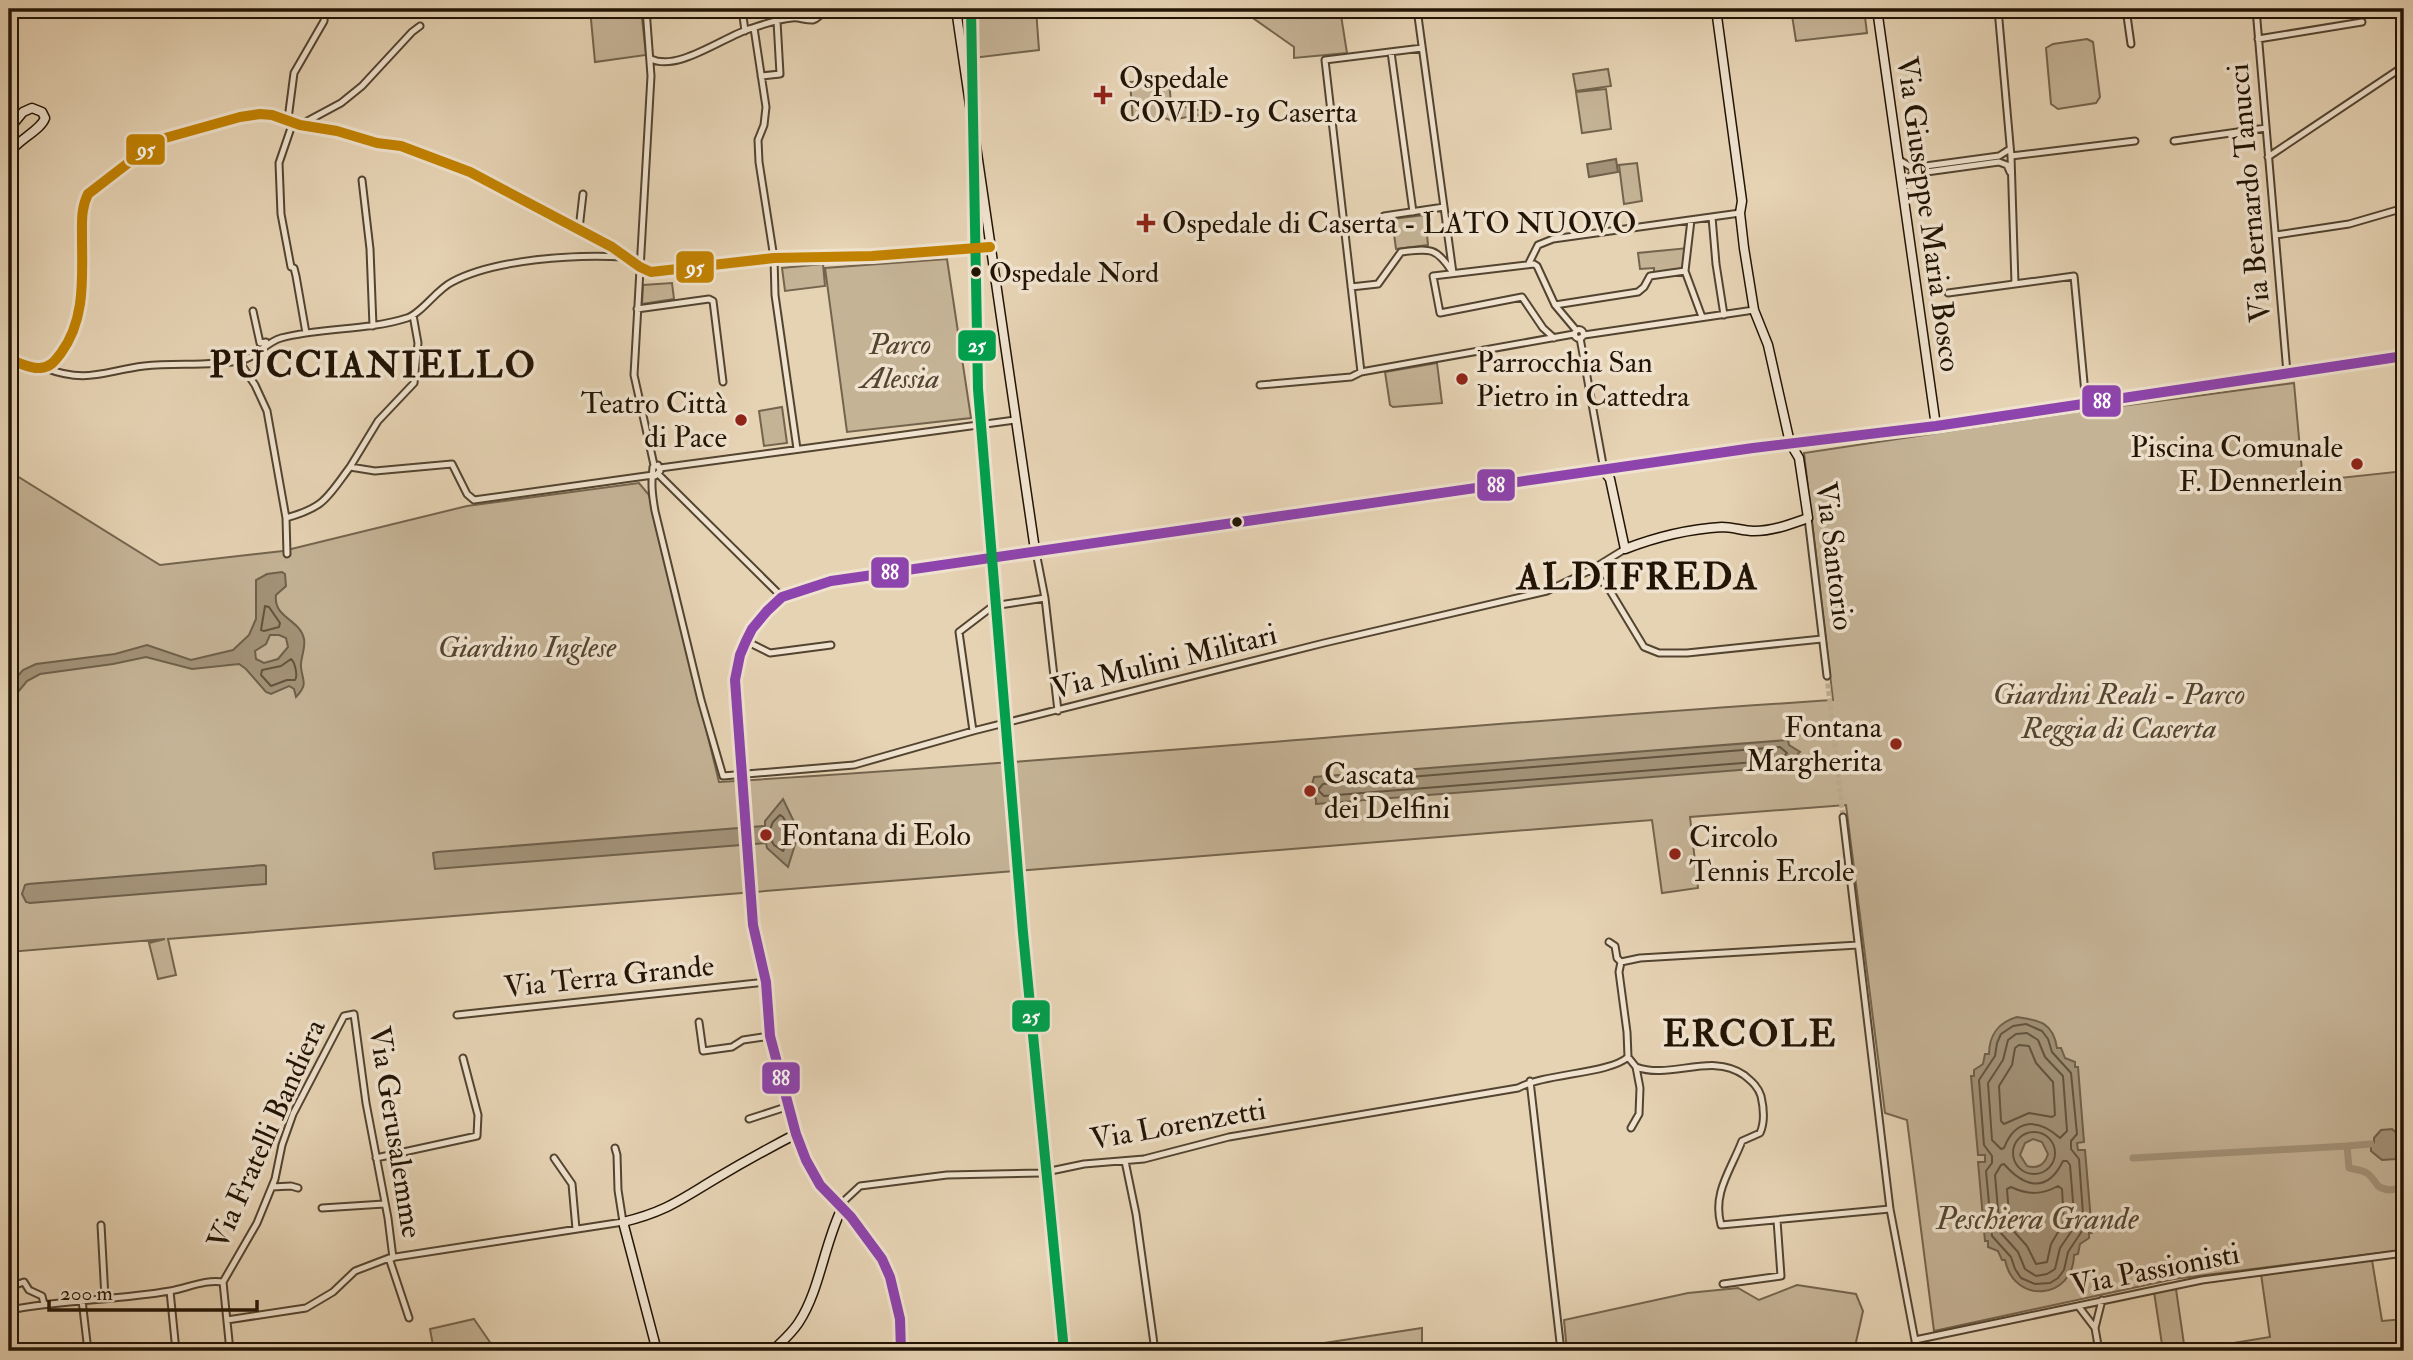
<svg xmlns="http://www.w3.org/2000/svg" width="2413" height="1360" font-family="'IM FELL Double Pica',serif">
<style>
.green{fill:#c5b396;stroke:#74644d;stroke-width:2}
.water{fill:#a39278;stroke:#6f604a;stroke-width:2;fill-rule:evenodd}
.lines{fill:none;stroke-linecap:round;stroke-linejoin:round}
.shore{stroke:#62533e;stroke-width:2}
.canal{stroke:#a39278;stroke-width:7}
.street-tunnel{stroke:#bfad91;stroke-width:5;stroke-dasharray:5 2.5;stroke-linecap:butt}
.secondary-tunnel{stroke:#bfad91;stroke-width:8;stroke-dasharray:8 4;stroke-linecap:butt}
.highway-tunnel{stroke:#bfad91;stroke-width:10;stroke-dasharray:10 5;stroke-linecap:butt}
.street-casing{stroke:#534430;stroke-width:9}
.secondary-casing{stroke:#221404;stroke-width:11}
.street{stroke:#efe2ce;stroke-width:5}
.secondary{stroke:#efe2ce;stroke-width:8}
.bus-1-casing{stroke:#efe2ce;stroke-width:16}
.bus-2-casing{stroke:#efe2ce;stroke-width:16}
.bus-3-casing{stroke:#efe2ce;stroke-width:16}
.bus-1{stroke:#8e44ad;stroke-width:10}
.bus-2{stroke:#029f4d;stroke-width:10}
.bus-3{stroke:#c28201;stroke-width:10}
.poi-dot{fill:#8f2418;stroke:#efe2ce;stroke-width:2.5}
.bus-dot{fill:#221404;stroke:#efe2ce;stroke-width:2.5}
.labels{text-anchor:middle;stroke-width:7;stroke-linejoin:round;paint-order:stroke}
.bus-label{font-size:28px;fill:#221404;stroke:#efe2ce;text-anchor:start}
.poi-label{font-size:30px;fill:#221404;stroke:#efe2ce;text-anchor:start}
.street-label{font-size:30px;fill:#221404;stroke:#efe2ce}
.park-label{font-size:30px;font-style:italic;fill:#534430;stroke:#efe2ce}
.water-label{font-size:32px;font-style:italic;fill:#564632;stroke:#efe2ce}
.district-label{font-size:37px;font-weight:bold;letter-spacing:2px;fill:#221404;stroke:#efe2ce}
.line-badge{stroke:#efe2ce;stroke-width:2.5}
.badge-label{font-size:19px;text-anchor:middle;font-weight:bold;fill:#fff}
</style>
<rect width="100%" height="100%" fill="#e6d3b4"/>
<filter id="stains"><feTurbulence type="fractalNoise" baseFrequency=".00286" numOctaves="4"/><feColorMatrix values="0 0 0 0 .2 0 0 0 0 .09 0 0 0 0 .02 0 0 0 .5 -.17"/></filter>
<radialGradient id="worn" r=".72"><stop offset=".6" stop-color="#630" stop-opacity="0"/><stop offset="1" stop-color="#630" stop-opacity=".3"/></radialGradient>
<!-- green -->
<path class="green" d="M590 9H641L646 55 595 62Z
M966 9H1036L1039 50 973 58Z
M1240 9H1340L1347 53 1294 58V47Z
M1791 9H1864L1867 33 1796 41Z
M2087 39 2093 42 2100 97 2096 103 2058 109 2051 104 2046 48 2053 44Z
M1608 69 1611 86 1576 91 1573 74Z
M1169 80 1171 104 1212 113 1170 120 1162 117 1133 121 1130 82Z
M1606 89 1611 129 1582 133 1576 92Z
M1637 163 1642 201 1624 204 1619 165Z
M1425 215 1428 245 1396 249 1392 219Z
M1688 248 1685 271 1654 275V268L1640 269 1638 253Z
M947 259 971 418 847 432 825 268Z
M823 264 825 286 785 291 782 268Z
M672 283 674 299 642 304 643 285Z
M1437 363 1442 403 1393 407 1390 405 1385 372Z
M2294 383 2303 482 2404 471V1250L2174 1279 1934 1331 1907 1120 1885 1113 1846 805 1690 817 1698 888 1662 893 1652 820 168 939 176 975 158 979 149 943 165 939 9 952V471L160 565 283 551 467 506 639 483 649 495 719 782C1090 760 1461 724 1833 700L1804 453 2083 411Z
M782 407 787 443 764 446 759 411Z
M2372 1260 2382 1321 2404 1319V1351H2163L2154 1292 2176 1289 2185 1351 2270 1337 2261 1274Z
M1797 1285 1856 1294 1863 1311 1854 1351H1567L1564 1320 1688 1293 1738 1288 1759 1300Z
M474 1319 496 1351H434L430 1329Z
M1422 1328V1344L1378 1351H1272Z"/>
<!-- water -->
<path class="water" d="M1616 159 1618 172 1589 177 1587 164Z
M282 572 285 574 286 586 276 595C273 618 300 619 304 639 306 649 300 658 301 667 302 681 309 683 296 697L294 689 289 686 271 694 266 692 246 669 239 664 192 669 146 657 113 664 40 674 27 681 9 703V686L23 670 36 664 115 654 147 645 191 660 233 650 249 635 256 619V580L267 574ZM270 635H279L286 638 288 647 278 659 264 663 256 659 255 651 266 644Z
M1788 740 1789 745 1800 752 1790 761V766L1316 804V799L1310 792 1314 777Z
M783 799 799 832 788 867 767 848 766 843 435 869 433 853 437 852 765 826V821Z
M264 865 266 866V884L30 903 26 902 22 894 25 885 28 884Z
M2017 1017C2037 1020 2053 1021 2057 1048H2061L2065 1058 2075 1062V1067H2078L2084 1142 2077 1143 2078 1150H2085L2092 1233H2089V1238L2080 1244 2078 1254 2074 1255C2073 1300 2014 1305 2005 1260H2002L1998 1251 1988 1247V1241H1985L1978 1162H1985V1155H1978L1971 1076H1974V1070L1983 1064 1985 1054H1989C1989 1035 1999 1022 2017 1017ZM2033 1139 2042 1142 2048 1154C2045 1165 2037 1169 2027 1166L2020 1155 2025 1143Z
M2392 1129 2400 1136V1141H2404V1149L2396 1159 2382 1160 2371 1151V1144L2374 1143V1138L2381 1130Z"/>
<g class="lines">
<!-- shore -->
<path class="shore" d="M265 606 269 607 280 623 279 627 264 631 261 630Z
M291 659C295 662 298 676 295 680H287L271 686 261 675 262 670 281 666Z
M1780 747 1787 753 1781 760 1324 796 1318 790 1323 784Z
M780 815 783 817 792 833 783 851 774 845 768 834 773 822Z
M2026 1024 2042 1031 2048 1039 2052 1052 2071 1073 2077 1134 2071 1141V1149L2079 1159 2084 1228 2068 1252 2064 1270 2058 1278 2050 1283 2035 1284 2021 1278 2015 1269 2011 1257 1992 1236 1986 1171 1992 1163V1156L1984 1145 1979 1080 1995 1056 1997 1043 2001 1034 2013 1026Z
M2027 1033 2038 1040 2045 1057 2063 1076 2067 1131 2060 1138C2039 1119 2016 1117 2004 1148L2001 1149 1992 1140 1988 1083 2003 1060 2008 1040 2016 1034Z
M2019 1045 2029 1046 2036 1063 2053 1082 2055 1115 2052 1117 2029 1113 2004 1124 2001 1121 1999 1086 2012 1065 2015 1048Z
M2013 1153a21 21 0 1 1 42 0a21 21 0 1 1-42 0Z
M2063 1161H2067L2070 1165 2075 1226 2060 1248 2055 1269 2047 1274 2036 1276 2025 1269 2018 1252 2000 1232 1995 1175 2001 1165 2004 1164C2024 1187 2047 1194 2063 1161Z
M2058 1186 2062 1189 2064 1222 2051 1244 2047 1262 2036 1264 2027 1246 2010 1227 2007 1189 2011 1187C2028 1195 2042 1195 2058 1186Z"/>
<!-- canal -->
<path class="canal" d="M2371 1144 2347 1146 2349 1168C2367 1172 2367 1170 2378 1186 2387 1192 2397 1191 2404 1183
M2133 1158 2347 1146"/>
<!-- street-tunnel -->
<path class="street-tunnel" d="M1827 676 1843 817"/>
<!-- secondary-tunnel -->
<path class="secondary-tunnel" d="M745 815 749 864"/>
<!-- highway-tunnel -->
<path class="highway-tunnel" d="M971 9 973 107
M973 145 978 389 1023 933 1064 1351"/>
<!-- street casing -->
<g class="street-casing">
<path id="street" d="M646 9 651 76 634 375 654 465
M742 9 745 31
M1417 9 1453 273
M1998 9 2011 156 2015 284
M2126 9 2131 44
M2256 9 2287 373
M1998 15 2058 9
M754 28 766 107 764 125 758 140 759 162 774 258 775 295 797 449
M2258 39 2362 22
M1391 52 1413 212
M651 59C677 72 724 37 749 29 762 25 778 19 792 18 799 17 807 21 813 20 819 18 822 13 825 9
M761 76 780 74 777 21
M288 119 294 73 324 21 325 9
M293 122 279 163 281 214 291 267 294 268 296 276 306 333
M300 125 341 103 362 86 412 32 420 26
M2174 141 2266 128
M2011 156 2135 141
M2268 157 2404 66
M1899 160 1911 167H1918L1999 156 2010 149
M362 180 370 249 373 326
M1903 187 1912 174 1999 162 2007 165 2010 172
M1384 216 1444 207
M1712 217 1716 264 1724 315
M1691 220 1685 271 1702 317
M579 229 583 194
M2276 235 2349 224 2404 208
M1529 263 1538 245 1553 239 1740 213
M640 267 651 272H661L774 258 872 256 990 247
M1351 287 1378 284 1401 252C1428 249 1435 246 1451 270
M1948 293 2074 276 2086 404
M1555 305 1638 292 1644 287 1650 276 1685 271
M637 309 709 299 713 301 723 382
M253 311 260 343 266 342
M1574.5 334a4.5 4.5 0 1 1 9 0a4.5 4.5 0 1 1-9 0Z
M1584 335 1754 310
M1554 338 1543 328 1522 297 1440 313 1433 276 1534 264 1537 266 1555 305 1576 330
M1580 338 1604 470
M239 361 255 385 267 411 286 518C325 507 327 498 350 467L375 471 452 464 467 494 474 500 653 475 655 476 660 471 658 465 653 467C651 484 652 494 655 511L701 700 723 776 854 765 973 731 1324 643 1547 591 1591 570 1625 549
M45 368C87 384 104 371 144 366 176 363 208 366 239 361 255 359 266 342 281 338 322 327 366 331 407 318 422 313 436 290 452 282 495 259 576 254 624 257
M1361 372 1325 60 1422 48
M1260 385 1351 377 1361 372 1574 334
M1936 426 2404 356
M350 467 378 421 414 383 418 343 413 315
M660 468 1015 420
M658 474 782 597
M286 518 287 554
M1808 518 1827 676
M1036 552 1045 598 1058 711
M1591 570 1609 589 1644 647 1659 653H1687L1822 639
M746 641 770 653 831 645
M973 731 959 632 993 606 1045 598
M1843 817 1890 1209 1917 1351
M1609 942 1615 946 1617 958 1621 962
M1621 962 1640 958 1858 945
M1621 962 1619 972 1627 1032 1628 1057 1636 1067 1640 1088 1639 1114 1631 1128
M457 1015 766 982
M699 1022 703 1051 732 1047 743 1040 770 1036
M1636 1067C1671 1080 1711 1052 1744 1075 1751 1081 1758 1086 1761 1096 1764 1109 1765 1122 1760 1133L1742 1141C1731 1170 1712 1193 1721 1225L1890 1209
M1530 1081 1561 1351
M749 1119 789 1106
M376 1158 477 1136 478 1115 463 1058
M554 1158 572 1184 576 1229
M1125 1161 1136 1214 1155 1351
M272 1187 291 1186 298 1188
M322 1208 384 1204
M101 1225 105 1298
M389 1258 409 1318
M18 1284 24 1282 29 1290 42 1296 44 1304
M1723 1284 1781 1276 1777 1220
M170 1291 176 1351
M82 1300 88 1351
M2079 1307 2095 1328 2099 1351
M9 1310C62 1300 117 1300 170 1291 187 1288 206 1279 223 1282
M227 1320 306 1308 333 1292 355 1271 389 1258 623 1222 618 1190 617 1155 615 1148
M2095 1328 2102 1300
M1915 1340 2202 1280 2404 1253
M230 1351 223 1282 257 1223 275 1179 282 1145 293 1114 344 1016 354 1014 366 1103 388 1218 393 1258
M901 1351C899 1293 885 1250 842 1208L845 1200 860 1186 947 1175 1041 1173 1084 1164 1144 1159 1229 1137 1518 1088C1546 1073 1609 1074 1628 1057"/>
</g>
<!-- secondary casing -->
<g class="secondary-casing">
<path id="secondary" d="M956 9 1035 550
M9 129 23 112 32 108 42 112 45 118C41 130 19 139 9 153
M9 360C19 362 30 369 40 368 51 367 55 361 61 353 86 319 82 277 82 237 82 221 81 208 88 194L158 140 240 117 260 114 272 115 300 125 337 131 377 143 401 146 470 172 612 247 640 267
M1604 471 1610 479 1625 549C1656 537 1689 529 1722 527 1733 527 1743 531 1754 531 1773 531 1791 524 1808 518L1799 458 1790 443 1768 345 1754 310 1744 248 1740 213 1742 201 1716 9
M745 815C744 791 743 768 741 745 735 687 727 639 780 599 794 589 815 585 831 581L1753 448 1936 426 1877 9
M749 864 753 925 766 982 770 1036 781 1081 806 1160 820 1185 842 1208C824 1244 820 1290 799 1322 792 1333 782 1342 772 1351
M657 1351 623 1222C665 1212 680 1200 715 1179 742 1163 769 1148 796 1134"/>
</g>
<!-- street -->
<use href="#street" class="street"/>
<!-- secondary -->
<use href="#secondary" class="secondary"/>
<!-- bus-1 casing -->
<g class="bus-1-casing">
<path id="bus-1" d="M901 1351 900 1319 890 1277 882 1259 851 1217 820 1185 806 1160 796 1134 770 1036 766 982 753 925 735 680 740 655 746 641 752 629 767 611 782 597 831 581 1753 448 1936 426 2404 356"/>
</g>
<!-- bus-2 casing -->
<g class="bus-2-casing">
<path id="bus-2" d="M971 9 978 389 1023 933 1064 1351"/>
</g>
<!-- bus-3 casing -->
<g class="bus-3-casing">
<path id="bus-3" d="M9 360C19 362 30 369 40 368 51 367 55 361 61 353 86 319 82 277 82 237 82 221 81 208 88 194L158 140 240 117 260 114 272 115 300 125 337 131 377 143 401 146 470 172 612 247 640 267 651 272 774 258 872 256 990 247"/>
</g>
<!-- bus-1 -->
<use href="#bus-1" class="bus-1"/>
<!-- bus-2 -->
<use href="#bus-2" class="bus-2"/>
<!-- bus-3 -->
<use href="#bus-3" class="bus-3"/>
</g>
<!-- markers -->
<g class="poi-dot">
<path d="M1099.5 84.5h7v7h7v7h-7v7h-7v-7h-7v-7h7z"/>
<path d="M1142.5 212.5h7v7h7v7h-7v7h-7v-7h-7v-7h7z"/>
<circle cx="1462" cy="379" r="7"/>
<circle cx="741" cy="420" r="7"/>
<circle cx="2357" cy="464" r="7"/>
<circle cx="1896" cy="744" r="7"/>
<circle cx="1310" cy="791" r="7"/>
<circle cx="766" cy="835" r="7"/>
<circle cx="1675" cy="854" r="7"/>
</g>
<g class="bus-dot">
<circle cx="976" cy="272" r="6"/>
<circle cx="1237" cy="522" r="6"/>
</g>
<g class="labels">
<!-- bus labels -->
<g class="bus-label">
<text x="989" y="282">Ospedale Nord</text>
</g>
<!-- poi labels -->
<g class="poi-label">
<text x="1119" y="88">Ospedale<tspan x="1119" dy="34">COVID-19 Caserta</tspan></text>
<text x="1162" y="233">Ospedale di Caserta - LATO NUOVO</text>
<text x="1476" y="372">Parrocchia San<tspan x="1476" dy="34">Pietro in Cattedra</tspan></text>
<text x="727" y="413" text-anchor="end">Teatro Città<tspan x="727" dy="34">di Pace</tspan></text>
<text x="2343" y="457" text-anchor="end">Piscina Comunale<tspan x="2343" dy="34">F. Dennerlein</tspan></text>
<text x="1882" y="737" text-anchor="end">Fontana<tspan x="1882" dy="34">Margherita</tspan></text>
<text x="1324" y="784">Cascata<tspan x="1324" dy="34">dei Delfini</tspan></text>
<text x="780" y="845">Fontana di Eolo</text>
<text x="1689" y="847">Circolo<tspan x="1689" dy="34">Tennis Ercole</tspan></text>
</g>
<!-- street labels -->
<g class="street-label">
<text transform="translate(2249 193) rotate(-95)" y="10">Via Bernardo Tanucci</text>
<text transform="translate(1929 214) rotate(82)" y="10">Via Giuseppe Maria Bosco</text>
<text transform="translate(1835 556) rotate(83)" y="10">Via Santorio</text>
<text transform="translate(1164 661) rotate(-14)" y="10">Via Mulini Militari</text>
<text transform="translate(609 976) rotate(-6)" y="10">Via Terra Grande</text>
<text transform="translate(1178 1124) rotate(-10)" y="10">Via Lorenzetti</text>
<text transform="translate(396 1132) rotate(81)" y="10">Via Gerusalemme</text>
<text transform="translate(266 1134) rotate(-66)" y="10">Via Fratelli Bandiera</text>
<text transform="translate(2155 1269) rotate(-11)" y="10">Via Passionisti</text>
</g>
<!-- park labels -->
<g class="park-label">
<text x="900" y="354">Parco<tspan x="900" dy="34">Alessia</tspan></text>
<text x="527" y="657">Giardino Inglese</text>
<text x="2119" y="704">Giardini Reali - Parco<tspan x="2119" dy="34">Reggia di Caserta</tspan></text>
</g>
<!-- water labels -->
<g class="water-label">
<text x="2037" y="1229">Peschiera Grande</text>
</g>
<!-- district labels -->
<g class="district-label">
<text x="373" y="377">PUCCIANIELLO</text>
<text x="1638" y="589">ALDIFREDA</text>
<text x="1750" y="1046">ERCOLE</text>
</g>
</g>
<g class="line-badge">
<rect x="125" y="133" width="41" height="33" rx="7" fill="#c28201"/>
<rect x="675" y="250" width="40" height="34" rx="7" fill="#c28201"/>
<rect x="957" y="329" width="40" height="33" rx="7" fill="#029f4d"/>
<rect x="2081" y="384" width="41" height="34" rx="7" fill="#8e44ad"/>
<rect x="1476" y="468" width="40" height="34" rx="7" fill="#8e44ad"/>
<rect x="870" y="556" width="40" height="33" rx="7" fill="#8e44ad"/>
<rect x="1011" y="999" width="40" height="34" rx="7" fill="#029f4d"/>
<rect x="761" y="1061" width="40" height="34" rx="7" fill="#8e44ad"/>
</g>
<g class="badge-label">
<text x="146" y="156">95</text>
<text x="695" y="274">95</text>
<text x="977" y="352">25</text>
<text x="2102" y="408">88</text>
<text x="1496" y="492">88</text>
<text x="890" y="579">88</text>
<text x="1031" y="1023">25</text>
<text x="781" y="1085">88</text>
</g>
<!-- margin -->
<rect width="2413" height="1360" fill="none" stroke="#e6d3b4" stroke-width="35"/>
<rect x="10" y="10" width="2392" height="1339" fill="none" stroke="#221404" stroke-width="3.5"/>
<rect x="18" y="18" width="2378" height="1325" fill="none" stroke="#221404" stroke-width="2"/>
<!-- scale -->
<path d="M49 1300v10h208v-10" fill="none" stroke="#221404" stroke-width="3.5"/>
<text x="60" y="1300" font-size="21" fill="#221404" stroke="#efe2ce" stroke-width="5" paint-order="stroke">200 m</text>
<rect width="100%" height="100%" filter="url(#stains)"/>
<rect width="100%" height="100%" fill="url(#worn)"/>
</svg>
